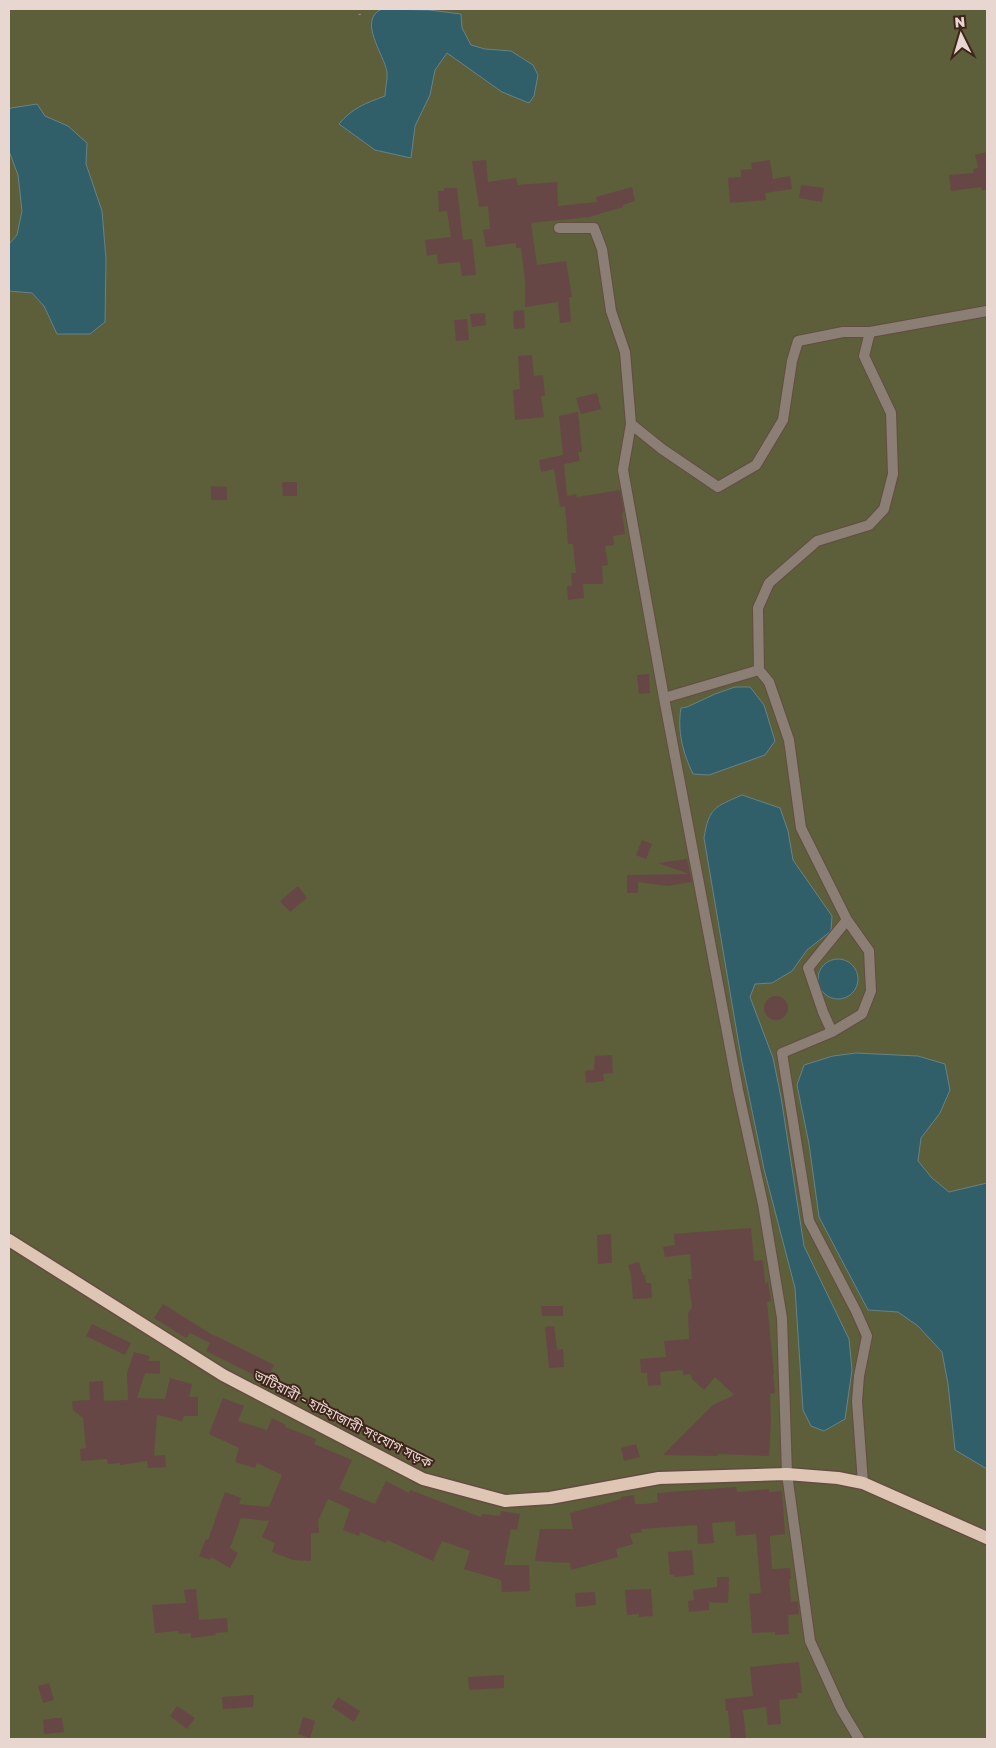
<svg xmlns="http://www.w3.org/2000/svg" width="996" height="1748" font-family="'Golos Text','Noto Sans Bengali',sans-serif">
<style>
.forest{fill:#5d5e3a}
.water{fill:#305f69;stroke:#678388}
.building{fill:#674746}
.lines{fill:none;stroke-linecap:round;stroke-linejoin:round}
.street-casing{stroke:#654c42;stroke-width:12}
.primary-casing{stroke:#654c42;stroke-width:15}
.path{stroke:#9f8a81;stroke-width:2.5;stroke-dasharray:1 4;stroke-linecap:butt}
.street{stroke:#8a7e75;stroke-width:10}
.primary{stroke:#dec5b4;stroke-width:12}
.labels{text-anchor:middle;stroke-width:4;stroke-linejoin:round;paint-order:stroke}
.street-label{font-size:14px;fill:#e8d7d0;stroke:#3e241a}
</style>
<rect width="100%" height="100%" fill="#482e23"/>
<!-- forest -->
<path class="forest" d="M9 9H987V1739H9Z"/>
<!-- water -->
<path class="water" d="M382 9 429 10 461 14 462 28 471 45 485 49 511 51 533 65 538 75 534 96 529 103 502 92 447 53 435 70 430 95 415 126 411 158 375 150 339 124C352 108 366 103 385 96 385 88 388 79 387 72 384 54 357 20 382 9Z
M37 104 45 116 68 126 87 143 86 164 102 211 106 259 105 322 90 334H57L44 306 32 293 9 291V244L17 235 22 211 18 175 9 151V110L11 108Z
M735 687H750L764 705 775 741 765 755 709 775 693 774C683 753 677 731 681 708L687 707 715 694Z
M742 795 780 808 788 831 793 860 832 916 831 931 807 950 792 971 772 983 755 984 750 997 773 1058 781 1097 804 1246 849 1339 852 1370 845 1419 824 1431 811 1426 803 1410 795 1288 764 1169 741 1057 704 838C709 807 715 807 742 795Z
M818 979a20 20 0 1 1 40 0a20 20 0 1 1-40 0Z
M856 1053 918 1056 945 1064 950 1090 940 1113 921 1138 918 1161 932 1178 949 1192 987 1183V1469L955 1450 948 1384 942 1352 918 1326 898 1312 868 1310 819 1217 809 1144 797 1085 804 1065 833 1056Z"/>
<!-- building -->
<path class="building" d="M987 152V190H982L981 187 951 191 949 175 974 173 973 169 978 168 975 155Z
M486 160 488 182 516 178 518 185 557 182 558 206 597 202 596 197 632 187 635 201 623 205V207L589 217 531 223 537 265 566 261 572 297H569L571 322 560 323 558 302 525 307V280L521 248H516V243L486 247 483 230 490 229 488 206 479 207 472 161Z
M770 160 773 179 790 176 792 189 765 193 766 200 730 203 728 178 741 177V170L752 169 751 163Z
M801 185 824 188 822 202 799 198Z
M444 188H457L463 240 472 239 476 275 462 276 460 262 438 264 437 254 427 256 425 240 451 237 447 211 439 212 438 191H444Z
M524 310 525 328 514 329 513 311Z
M485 313 486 325 472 327 470 314Z
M467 319 469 340 456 341 454 320Z
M532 355 534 376 543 375 545 396H541L544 417 515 420 513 390 520 389 518 356Z
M597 393 601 409 581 414 576 398Z
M578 412 582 452H578L580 461 564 464 567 496 576 494 577 497 620 490 624 512 622 513 625 534 613 536 614 545 605 546 608 565 602 566 603 584H583L584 598 568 600 567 586H572L571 573H576L573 544H568L565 506 560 507 554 469 541 472 539 460 563 455 559 416Z
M282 482H297V496H283Z
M211 486 227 487V500H211Z
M649 674 650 693 639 694 637 675Z
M642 840 652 844 646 859 636 855Z
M687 859 692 882 667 886 638 882V893H627V875L689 874 658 863Z
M298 886 307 898 290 912 280 901Z
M764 1008a12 12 0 1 1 24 0a12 12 0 1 1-24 0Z
M612 1055 613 1073 603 1074 604 1081 586 1083 585 1071 594 1070 595 1056Z
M751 1228 754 1261 763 1260 765 1283 768 1282 771 1301 767 1302 774 1374H773L775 1393 770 1394 771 1422 769 1456 718 1454V1456L663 1455 713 1405 734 1395 715 1377 704 1390 692 1379 691 1374 683 1375V1370L660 1372 661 1385 648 1386 647 1373H641L640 1359 666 1357 664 1341 689 1339 688 1314 692 1307 688 1279H692L690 1254 665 1257 663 1247 675 1245 674 1234Z
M611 1234 612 1263 598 1264 597 1235Z
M639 1262 643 1275H645L646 1283H651L652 1298 633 1299 631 1275 628 1265Z
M163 1304 214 1336V1335L274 1365 266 1381 206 1351 211 1340 210 1343 190 1333 186 1338 154 1318Z
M541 1306H563V1316H542Z
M92 1324 131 1343 125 1355 86 1336Z
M554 1326 557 1350 563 1349 564 1367 549 1368 545 1327Z
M134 1352 150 1356 148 1361H160V1374L145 1373 137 1398 165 1399 170 1378 192 1384 189 1397H198V1416H184L182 1421 157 1415 154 1456 165 1455 166 1467 148 1468 147 1461 120 1465V1463L108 1464 107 1459 81 1461 80 1449 86 1448 83 1418 73 1410 72 1401 90 1400 89 1382 103 1381 104 1401 128 1400 127 1373Z
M223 1398 244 1406 238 1421 267 1430 272 1418 286 1425 285 1427 316 1439 314 1444 352 1460 339 1489 375 1504 386 1481 409 1493 410 1490 481 1517 482 1514 500 1516 501 1511 520 1514 517 1530 511 1529 504 1565H529L530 1591 502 1592 501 1580 464 1569 470 1551 442 1541 433 1561 387 1540 386 1543 360 1532 359 1536 343 1530 350 1509 328 1499 318 1521 319 1533H311V1561L293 1560 272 1552 275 1543 262 1537 269 1521 241 1518 230 1548 238 1553 230 1568 211 1557 210 1560 199 1556 206 1539 208 1540 225 1492 241 1498 239 1504 269 1507 282 1475 257 1463 255 1468 235 1462 239 1448 209 1434Z
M636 1444 640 1457 624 1461 621 1448Z
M736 1487 737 1492 769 1489V1492L782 1491 785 1534 770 1536V1540L772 1569 790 1568 791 1579H789L791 1602 798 1601 799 1614 788 1615 789 1634 775 1635V1632L752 1633 749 1594 761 1593 756 1534 736 1536 735 1521 712 1523 714 1543 698 1544 697 1525 641 1529 642 1532 630 1534 633 1544 616 1549 618 1557 571 1570 570 1563 535 1561 540 1529H573L570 1513 621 1499V1497L634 1495 635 1504H645L658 1502 657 1493Z
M692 1550 694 1575 674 1577V1574L670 1575 668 1552Z
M717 1577H729L728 1603 709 1602V1610L689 1612 688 1601 694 1600 693 1590 717 1587Z
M196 1589 199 1620 227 1618 228 1632 215 1633 216 1635 191 1638V1633L179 1634 178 1631 155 1633 152 1605 186 1603 184 1590Z
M651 1589 653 1616 639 1617V1614L627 1615 625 1590Z
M595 1592 596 1605 576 1607 575 1593Z
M799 1662 802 1693H797L798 1698 779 1700 781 1724 768 1725 766 1707 743 1710 746 1739H731L728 1711H726L725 1699 753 1696 750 1667Z
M504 1675V1688L469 1690 468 1677Z
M49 1683 54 1700 43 1703 38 1686Z
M254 1695 253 1707 223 1709 222 1697Z
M338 1697 360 1711 354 1722 332 1707Z
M177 1706 195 1718 187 1729 170 1716Z
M303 1717 315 1721 310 1738 298 1734Z
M54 1718H62L64 1732 44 1734 43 1720Z"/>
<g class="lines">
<!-- street casing -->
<g class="street-casing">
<path id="street" d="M559 228H594L602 249 611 311 625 352 631 424
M759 670 769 682 789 740 801 828 847 920 808 968 823 1012 832 1032 782 1053 809 1221 856 1311 867 1336 859 1376 857 1401 863 1483
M664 698 623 470 631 424 662 449 718 487 756 465 783 420 792 361 798 341 843 332H870
M832 1032 862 1014 871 991 869 951 847 920
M859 1739 841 1709 810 1641 787 1474 782 1318 763 1204 738 1090 664 698 759 670 758 608 769 583 817 541 869 525 884 509 893 474 891 413 864 356 870 332 987 311"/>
</g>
<!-- primary casing -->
<g class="primary-casing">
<path id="primary" d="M9 1240 223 1375 423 1479 505 1501 550 1498 659 1478 787 1474 838 1478 863 1483 987 1538"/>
</g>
<!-- path -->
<path class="path" d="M359 9 360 17"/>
<!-- street -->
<use href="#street" class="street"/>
<!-- primary -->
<use href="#primary" class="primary"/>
</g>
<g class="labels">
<!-- street labels -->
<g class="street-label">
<text transform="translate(343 1419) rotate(27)" y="5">ভাটিয়ারী - হাটহাজারী সংযোগ সড়ক</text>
</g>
</g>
<!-- border -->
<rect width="996" height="1748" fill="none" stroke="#e8d7d0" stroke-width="20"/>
<!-- north arrow -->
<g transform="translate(961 35) rotate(355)" stroke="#3e241a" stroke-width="4" paint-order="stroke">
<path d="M0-4L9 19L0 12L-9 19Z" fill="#e8d7d0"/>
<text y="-8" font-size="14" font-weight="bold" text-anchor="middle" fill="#e8d7d0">N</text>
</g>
</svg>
